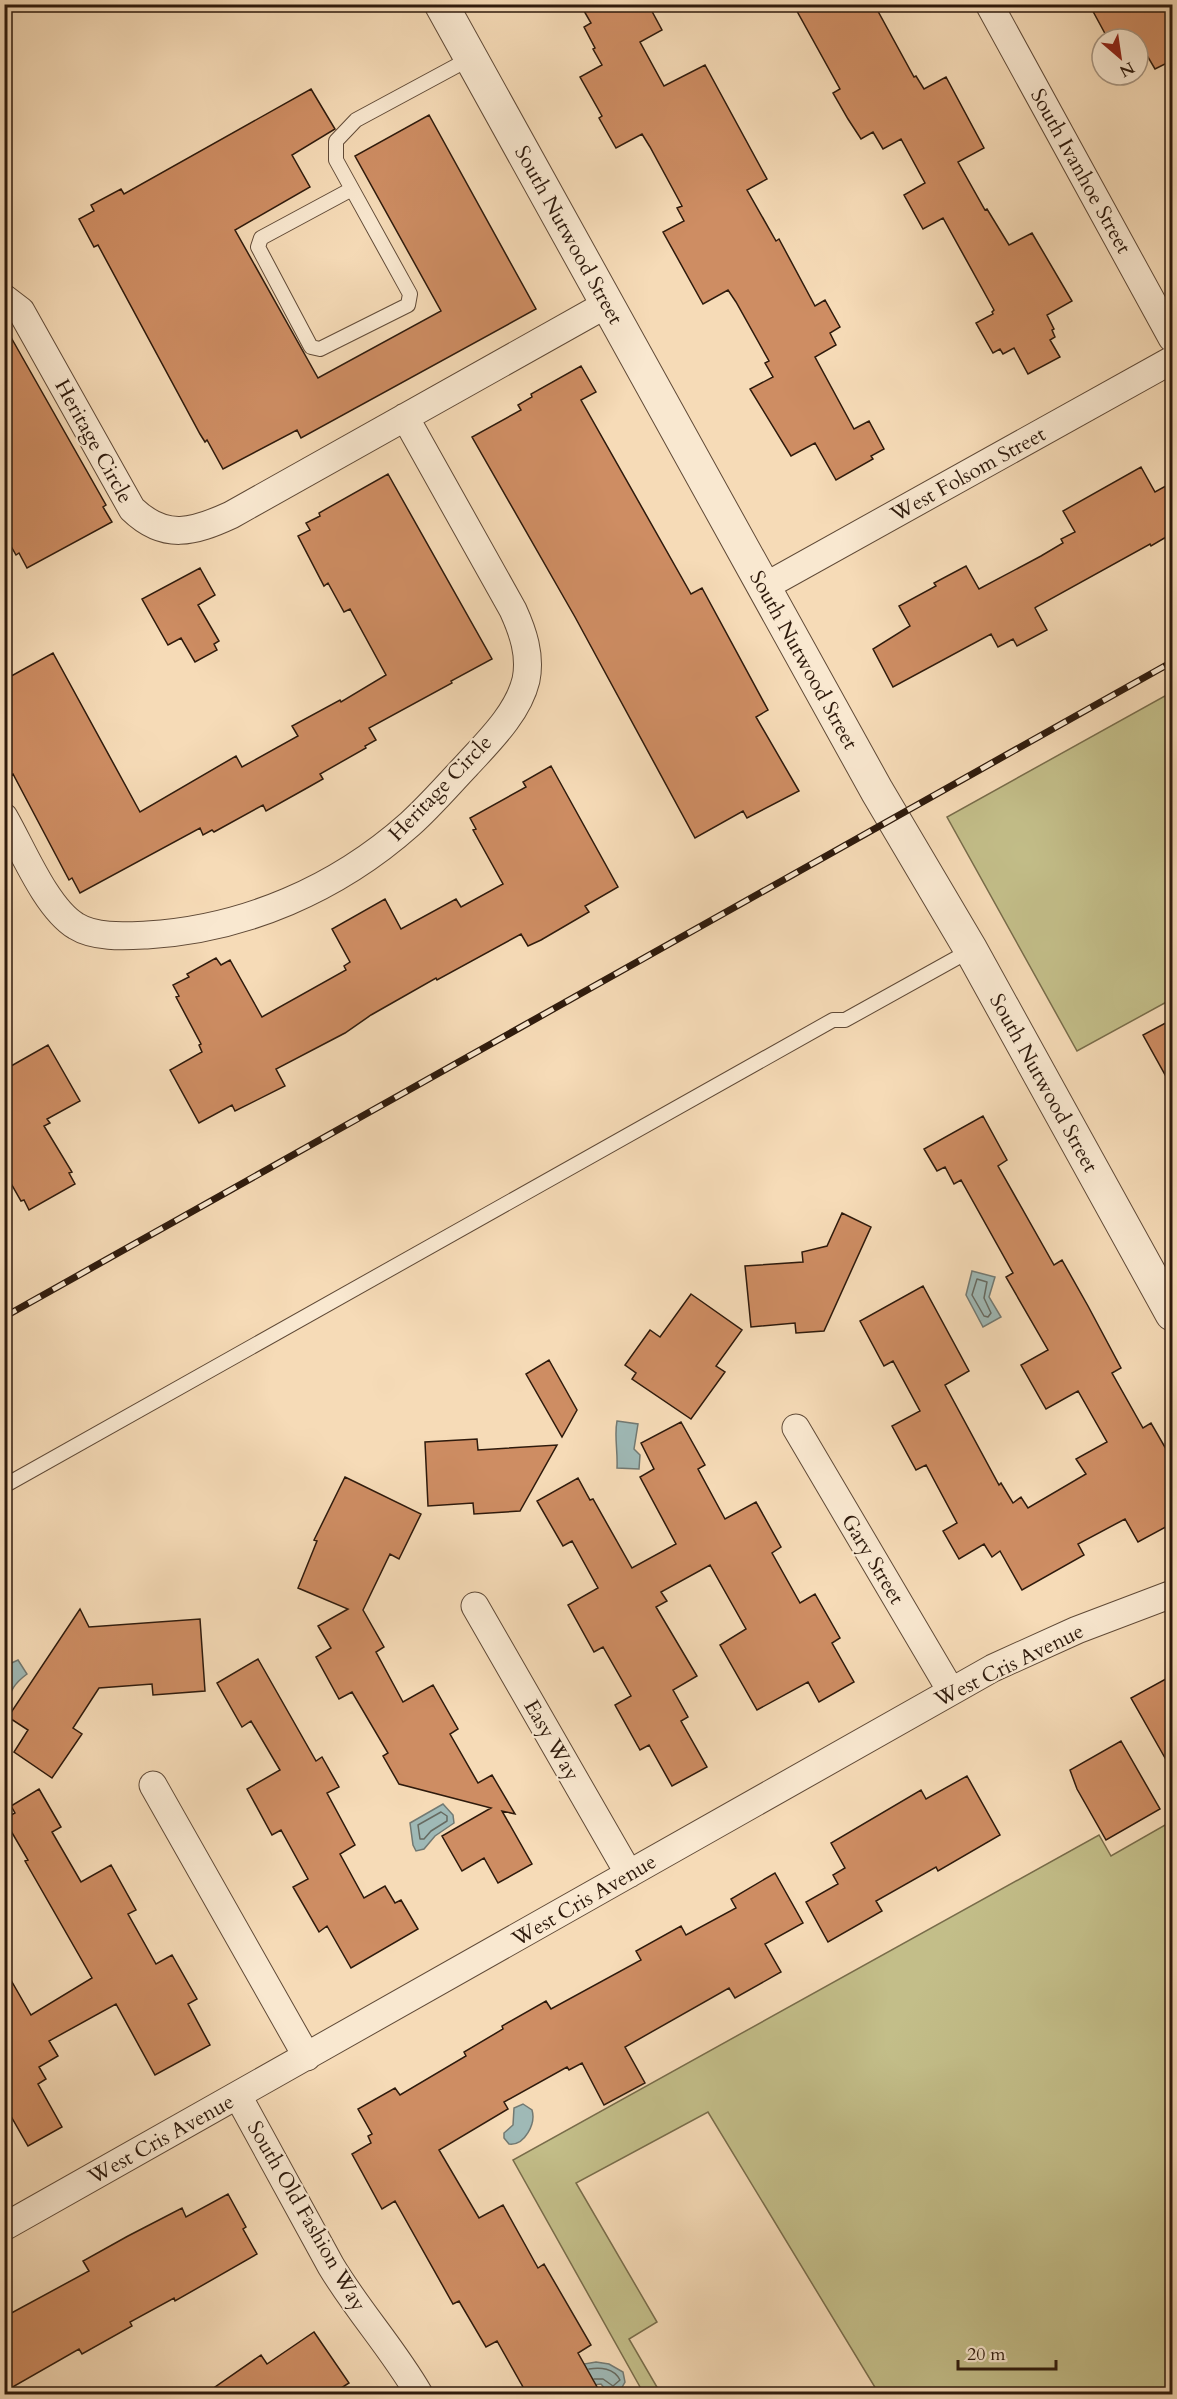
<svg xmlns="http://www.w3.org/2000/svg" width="1177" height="2399" font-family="Cardo,serif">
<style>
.green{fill:#c3be89;stroke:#786c4a;stroke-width:1.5}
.water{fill:#9fb9b6;stroke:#727972;stroke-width:1.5}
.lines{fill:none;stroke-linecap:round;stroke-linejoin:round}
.shore{stroke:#666a61;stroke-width:1.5}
.building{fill:#ce8d63;stroke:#2e1a0c;stroke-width:1.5}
.service-casing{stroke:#604a37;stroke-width:16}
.minor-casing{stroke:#604a37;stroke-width:29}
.tertiary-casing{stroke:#604a37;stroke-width:35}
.service{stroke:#f9e8d0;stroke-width:14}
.minor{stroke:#f9e8d0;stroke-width:27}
.tertiary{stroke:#f9e8d0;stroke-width:33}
.rail-casing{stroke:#2e1a0c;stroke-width:7}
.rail{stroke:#f9e8d0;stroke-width:4.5;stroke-dasharray:14;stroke-linecap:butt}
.labels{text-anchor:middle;stroke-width:4.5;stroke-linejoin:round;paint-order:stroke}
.street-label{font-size:21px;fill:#2e1a0c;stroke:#f9e8d0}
</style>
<rect width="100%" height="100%" fill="#f6dbb7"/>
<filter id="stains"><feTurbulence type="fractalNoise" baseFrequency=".00333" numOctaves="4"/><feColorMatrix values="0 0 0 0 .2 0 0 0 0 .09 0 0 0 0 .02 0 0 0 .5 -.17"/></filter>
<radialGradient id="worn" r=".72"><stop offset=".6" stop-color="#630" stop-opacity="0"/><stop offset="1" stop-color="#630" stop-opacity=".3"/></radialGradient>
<!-- green -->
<path class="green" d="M1172 692V999L1077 1051 947 817Z
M1172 1821V2394H879L708 2112 576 2183 657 2322 629 2339 661 2394H644L513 2160 1099 1835 1111 1856Z"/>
<!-- water -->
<path class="water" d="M972 1271 995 1277 989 1297 1001 1317 983 1327 966 1295Z
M617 1421 638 1424 634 1449 640 1455 639 1469 617 1468C618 1451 614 1436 617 1421Z
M18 1660 27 1674C15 1683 9 1691 8 1705L5 1706V1666Z
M443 1804 453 1815 454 1823 435 1836 424 1849 416 1851 413 1845 410 1823Z
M523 2104 532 2110C536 2123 525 2146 509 2144L504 2138V2133L513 2125 514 2108Z
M596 2362 609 2364 623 2372 625 2382 621 2389 614 2392 606 2390 601 2384 593 2385 584 2364Z"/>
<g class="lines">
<!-- shore -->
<path class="shore" d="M977 1279 987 1282 984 1298 991 1313 988 1317 984 1316 972 1295Z
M441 1812 447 1816V1821L431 1831 424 1839H420L418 1825Z
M589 2369C600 2367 614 2368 620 2380L613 2386 603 2379H594"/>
</g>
<!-- building -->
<path class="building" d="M580 4H648L662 30 640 42 664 86 705 65 767 179 747 190 776 241 779 239 815 306 825 300 840 327 830 333 836 345 815 357 854 429 869 421 884 449 871 456 873 459 836 480 815 443 791 456 750 389 773 377 765 363 769 361 736 302 728 290 703 304 663 232 684 221 677 208 682 206 650 147 642 134 616 148 599 118 602 116 580 77 602 65 593 49 595 48 584 27 591 23Z
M793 4H874L914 77 916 76 924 89 946 77 984 148 958 162 985 210 987 209 1009 245 1032 233 1072 301 1047 315 1054 329 1052 330 1055 337 1050 340 1060 357 1028 374 1014 348 1003 354 1000 349 993 353 976 323 993 314 992 312 994 310 943 218 923 229 904 195 925 183 901 139 883 149 873 132 861 139 848 119 833 93 840 89Z
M1089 4H1173V60L1155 69 1148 57 1138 62V39H1108Z
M311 89 335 129 292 155 310 187 235 230 318 378 441 311 355 156 429 115 536 309 301 438 297 430 223 469 207 440 205 442 200 434 98 245 94 247 79 219 94 211 91 205 121 189 124 194Z
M4 325 106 505 103 507 112 522 27 568 19 553 16 555 4 534Z
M581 366 596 392 581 400 691 594 702 588 768 710 756 717 799 791 747 818 743 811 695 838 575 617 472 437 521 410 518 405 532 397 531 394Z
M1141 467 1155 492 1173 482V533L1151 546 1150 544 1036 607 1035 608 1047 630 1017 646 1013 639 998 647 991 634 893 687 873 649 910 626 899 606 936 586 934 583 966 566 979 589 1041 556 1063 543 1061 539 1075 532 1063 511Z
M388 474 492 659 451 681 452 683 369 728 376 740 365 746 366 748 320 774 323 779 307 788 266 811 263 805 214 832 212 830 203 835 200 828 80 893 72 878 69 880 13 774 4 779V680L53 653 140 812 236 756 242 767 298 736 292 726 340 700 341 702 386 675 350 609 344 612 328 583 324 586 298 536 310 530 306 523 320 516 319 513Z
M200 568 215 595 198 605 219 641 214 644 217 650 195 662 181 638 168 645 142 599Z
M551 766 618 887 585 906 589 912 541 940 528 946 521 934 437 980 436 978 371 1015 345 1033 276 1069 285 1086 235 1111 232 1105 199 1123 170 1070 202 1052 199 1045 201 1044 176 997 179 996 173 985 189 977 187 974 216 958 221 965 230 960 262 1017 346 970 344 966 350 962 332 929 385 899 401 929 456 899 461 907 503 884 473 830 476 829 470 818 526 787 523 782Z
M1173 1019V1089L1143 1035Z
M48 1045 80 1101 47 1119 50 1123 44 1126 72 1172 69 1173 75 1184 29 1210 24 1200 21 1201 4 1171V1070Z
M983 1116 1007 1160 998 1166 1054 1265 1062 1260 1088 1306 1121 1368 1112 1373 1143 1428 1151 1423 1173 1461V1523L1138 1542 1125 1519 1078 1544 1084 1555 1022 1590 1000 1551 992 1557 984 1544 959 1559 943 1531 957 1523 926 1465 916 1470 892 1426 920 1411 893 1361 884 1366 860 1321 923 1286 969 1371 945 1385 999 1485 1001 1483 1013 1503 1021 1497 1028 1508 1086 1474 1076 1459 1107 1442 1078 1391 1046 1409 1021 1365 1048 1350 1006 1277 1013 1273 961 1180 954 1184 945 1167 937 1171 924 1149Z
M842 1213 871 1227 824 1331 796 1333 795 1323 751 1327 745 1266 803 1262 802 1252 827 1246Z
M691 1294 742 1330 716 1366 725 1372 691 1419 632 1379 636 1373 625 1365 650 1330 660 1337Z
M549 1360 577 1410 562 1437 526 1374Z
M681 1422 705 1465 698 1469 725 1519 756 1502 781 1547 772 1553 800 1603 815 1594 840 1638 832 1643 854 1682 819 1702 808 1682 757 1710 720 1645 746 1629 710 1565 661 1592 667 1601 656 1607 697 1676 673 1690 688 1717 681 1721 707 1767 672 1786 649 1745 640 1750 615 1705 631 1696 603 1647 594 1652 568 1605 598 1588 572 1541 563 1546 537 1501 578 1478 590 1500 593 1499 632 1568 676 1544 640 1477 654 1469 641 1443Z
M477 1439 478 1450 557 1445 520 1511 474 1514 473 1503 428 1506 425 1442Z
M345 1477 421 1514 399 1559 390 1554 363 1610 384 1647 376 1652 403 1702 433 1685 458 1729 450 1734 478 1783 492 1775 515 1814 502 1811 532 1864 498 1883 484 1858 462 1871 442 1836 491 1808 399 1784 383 1756 388 1753 352 1692 339 1699 316 1657 331 1648 318 1626 348 1609 298 1588 317 1541 314 1540Z
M80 1609 89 1627 200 1619 205 1691 153 1695 152 1684 99 1688 73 1728 82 1734 52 1778 14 1752 28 1730 8 1717Z
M258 1659 316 1761 322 1757 339 1787 327 1793 355 1845 340 1854 364 1898 385 1886 395 1903 401 1900 418 1929 351 1968 327 1926 319 1932 293 1887 308 1879 281 1830 272 1835 247 1789 280 1770 251 1721 242 1727 217 1683Z
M1173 1675V1772L1131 1698Z
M1121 1741 1160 1809 1106 1840 1077 1789 1070 1770Z
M967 1776 1000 1835 938 1871 936 1867 876 1901 882 1911 828 1942 806 1902 838 1884 833 1875 845 1868 831 1843 921 1790 926 1799Z
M39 1789 61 1827 52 1832 81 1882 111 1865 136 1910 128 1914 156 1964 172 1955 197 1999 188 2004 210 2045 155 2075 116 2004 49 2041 58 2056 39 2067 46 2079 38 2084 62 2127 28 2146 4 2104V1968L31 2015 92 1978 25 1861 28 1860 4 1819 15 1813 11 1806Z
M775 1873 803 1923 765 1944 781 1972 735 1998 729 1988 625 2047 645 2083 604 2105 582 2063 569 2070 567 2067 504 2102 508 2109 439 2150 479 2218 503 2205 538 2268 544 2264 591 2345 578 2353 601 2394H527L497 2341 486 2347 459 2301 453 2304 395 2201 382 2209 352 2154 371 2143 368 2136 372 2134 358 2109 395 2088 400 2095 466 2056 464 2052 503 2029 502 2026 546 2001 551 2009 641 1960 636 1951 681 1926 686 1935 736 1908 731 1899Z
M228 2194 246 2227 243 2229 257 2254 175 2301 174 2298 130 2322 132 2326 82 2354 79 2349 4 2392V2317L89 2271 83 2261 128 2236 182 2208 186 2217Z
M314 2332 349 2383 332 2394H205L261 2355 267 2364Z"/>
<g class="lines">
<!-- service casing -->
<g class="service-casing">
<path id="service" d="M352 189 410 294 408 305 320 349 311 347 258 247 261 238 352 189 336 160V141L356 120 471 58
M4 1486 833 1020H845L971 950"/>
</g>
<!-- minor casing -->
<g class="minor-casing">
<path id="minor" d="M989 4 1172 338
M4 298 21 311 132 509C165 541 194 532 231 515L607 304
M764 587 1172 360
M4 817C22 848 46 908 76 926 95 938 125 936 147 935 245 929 337 889 410 824 430 806 448 785 467 765 489 741 518 713 526 680 531 655 523 632 513 610L405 417
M796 1428 951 1691
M475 1606 629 1874
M153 1785 307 2057
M238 2096 331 2266C358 2311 393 2349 419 2394
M4 2227 993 1668 1077 1630 1172 1594"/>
</g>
<!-- tertiary casing -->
<g class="tertiary-casing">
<path id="tertiary" d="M441 4 877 791 971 950 1172 1314"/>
</g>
<!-- service -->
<use href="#service" class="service"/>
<!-- minor -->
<use href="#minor" class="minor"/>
<!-- tertiary -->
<use href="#tertiary" class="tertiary"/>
<!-- rail casing -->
<g class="rail-casing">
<path id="rail" d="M4 1317 1172 662"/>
</g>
<!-- rail -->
<use href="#rail" class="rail"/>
</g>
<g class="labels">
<!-- street labels -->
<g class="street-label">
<text transform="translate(1081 171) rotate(61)" y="7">South Ivanhoe Street</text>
<text transform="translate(569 235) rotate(61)" y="7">South Nutwood Street</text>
<text transform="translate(94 441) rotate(61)" y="7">Heritage Circle</text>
<text transform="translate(968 474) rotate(-29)" y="7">West Folsom Street</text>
<text transform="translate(804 660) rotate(61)" y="7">South Nutwood Street</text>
<text transform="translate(440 788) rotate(-46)" y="7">Heritage Circle</text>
<text transform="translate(1044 1083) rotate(61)" y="7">South Nutwood Street</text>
<text transform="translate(873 1559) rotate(59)" y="7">Gary Street</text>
<text transform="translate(1009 1665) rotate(-26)" y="7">West Cris Avenue</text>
<text transform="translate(552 1740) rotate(60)" y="7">Easy Way</text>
<text transform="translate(584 1900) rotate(-30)" y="7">West Cris Avenue</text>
<text transform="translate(161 2139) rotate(-29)" y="7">West Cris Avenue</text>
<text transform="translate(307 2216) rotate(60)" y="7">South Old Fashion Way</text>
</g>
</g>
<!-- margin -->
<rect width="1177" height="2399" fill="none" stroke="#f6dbb7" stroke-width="24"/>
<rect x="6" y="6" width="1165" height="2387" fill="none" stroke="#2e1a0c" stroke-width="3"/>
<rect x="12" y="12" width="1153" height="2375" fill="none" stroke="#2e1a0c" stroke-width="1.5"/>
<!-- north arrow -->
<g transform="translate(1120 57) rotate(151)"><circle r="28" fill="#f9e8d0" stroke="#a89682" stroke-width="1.5"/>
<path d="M0-4.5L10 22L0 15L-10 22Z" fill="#8f2418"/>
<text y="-9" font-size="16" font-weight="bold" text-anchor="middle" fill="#2e1a0c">N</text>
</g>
<!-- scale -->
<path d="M958 2360v9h98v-9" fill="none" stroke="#2e1a0c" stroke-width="3"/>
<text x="967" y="2360" font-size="18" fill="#2e1a0c" stroke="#f9e8d0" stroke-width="4.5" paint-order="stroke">20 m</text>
<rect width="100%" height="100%" filter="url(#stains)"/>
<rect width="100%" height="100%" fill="url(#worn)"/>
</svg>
